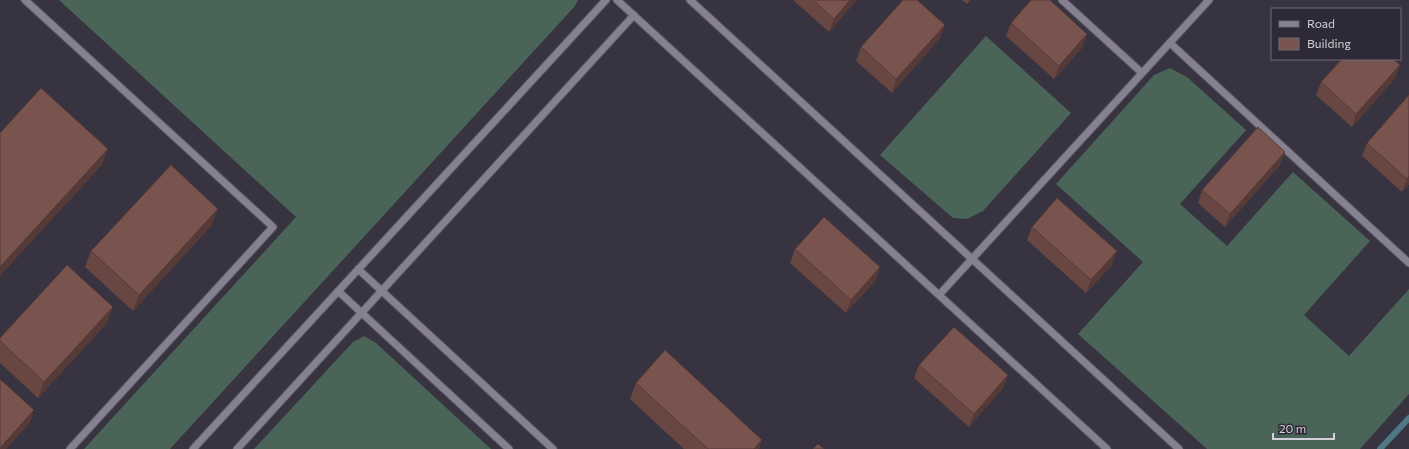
<svg xmlns="http://www.w3.org/2000/svg" width="1409" height="449" font-family="Commissioner,sans-serif">
<style>
.grass{fill:#4a6558}
.lines{fill:none;stroke-linecap:round;stroke-linejoin:round}
.stream{stroke:#4c7983;stroke-width:6}
.minor-casing{stroke:#55515c;stroke-width:9}
.minor{stroke:#868191;stroke-width:7}
.wall{fill:#684743}
.shaded-wall{fill:#553a37}
.building{fill:#79534e;stroke:#553a37}
</style>
<rect width="100%" height="100%" fill="#373341"/>
<!-- grass -->
<path class="grass" d="M59 0H578L575 6 170 449H84L296 217Z
M986 36 1071 113 983 211 967 219 953 218 880 155Z
M1170 68 1187 77 1246 130 1180 204 1227 246 1293 172 1370 241 1304 315 1349 356 1409 289V394L1360 449H1207L1078 334 1143 262 1056 184 1154 75Z
M364 336 376 343 491 449H254L353 342Z"/>
<g class="lines">
<!-- stream -->
<path class="stream" d="M1380 449 1409 418"/>
<!-- minor casing -->
<g class="minor-casing">
<path id="minor" d="M25 0 273 227 70 449
M617 0 1107 449
M690 0 1179 449
M1062 0 1142 73
M1170 43 1409 263
M358 269 553 449
M338 291 509 449
M939 295 1209 0
M193 449 606 0
M237 449 634 15"/>
</g>
<!-- minor -->
<use href="#minor" class="minor"/>
</g>
<!-- wall -->
<path class="wall" d="M793 0H857L829 32Z
M962 0H970L967 4Z
M1011 23 1083 47 1054 79 1006 36Z
M940 38 892 93 856 61 861 47Z
M1400 65 1395 78 1352 127 1316 95 1321 82Z
M1409 95V184L1402 192 1362 156 1367 143Z
M1280 165 1225 227 1198 203 1202 190Z
M212 225 133 311 85 267 91 251Z
M1032 227 1112 265 1086 293 1027 240Z
M795 249 876 280 846 313 790 263Z
M107 323 38 398 0 363V338Z
M919 365 1008 375 1003 388 969 427 914 378Z
M636 383 759 449H684L630 399Z"/>
<!-- shaded-wall -->
<path class="shaded-wall" d="M850 0H857L829 32 834 19Z
M945 25 940 38 892 93 896 79Z
M1087 34 1083 47 1054 79 1059 66Z
M1400 65 1395 78 1352 127 1356 114Z
M108 149 102 165 0 276V267Z
M1285 152 1280 165 1225 227 1230 214Z
M1409 176V184L1402 192 1407 179Z
M218 209 212 225 133 311 139 295Z
M1117 251 1112 265 1086 293 1091 280Z
M880 267 876 280 846 313 851 300Z
M113 307 107 323 38 398 44 382Z
M1008 375 1003 388 969 427 974 414Z
M34 410 30 423 6 449H0V448Z
M762 440 759 449H754Z"/>
<!-- building -->
<path class="building" d="M813 0H850L834 19Z
M903 0H917L945 25 896 79 861 47Z
M1031 0H1050L1087 34 1059 66 1011 23Z
M1342 59H1393L1400 65 1356 114 1321 82Z
M41 88 108 149 0 267V133Z
M1409 95V176L1407 179 1367 143Z
M1258 127 1285 152 1230 214 1202 190Z
M171 165 218 209 139 295 91 251Z
M1057 198 1117 251 1091 280 1032 227Z
M824 217 880 267 851 300 795 249Z
M67 265 113 307 44 382 0 341V338Z
M954 327 1008 375 974 414 919 365Z
M665 350 762 440 754 449H708L636 383Z
M0 379 34 410 0 448Z
M818 444 824 449H813Z"/>
<!-- legend -->
<rect x="1271" y="8" width="130" height="52" fill="#2d2936" stroke="#6f6c77"/>
<rect x="1279" y="21" width="20" height="6" fill="#868191" stroke="#6f6c77"/>
<text x="1307" y="28" font-size="12" fill="#d3d0d9">Road</text>
<rect x="1279" y="38" width="20" height="12" fill="#79534e" stroke="#6f6c77"/>
<text x="1307" y="48" font-size="12" fill="#d3d0d9">Building</text>
<!-- scale -->
<path d="M1273 433v6h61v-6" fill="none" stroke="#d3d0d9" stroke-width="2"/>
<text x="1279" y="433" font-size="12" fill="#d3d0d9" stroke="#2d2936" stroke-width="3" paint-order="stroke">20 m</text>
</svg>
